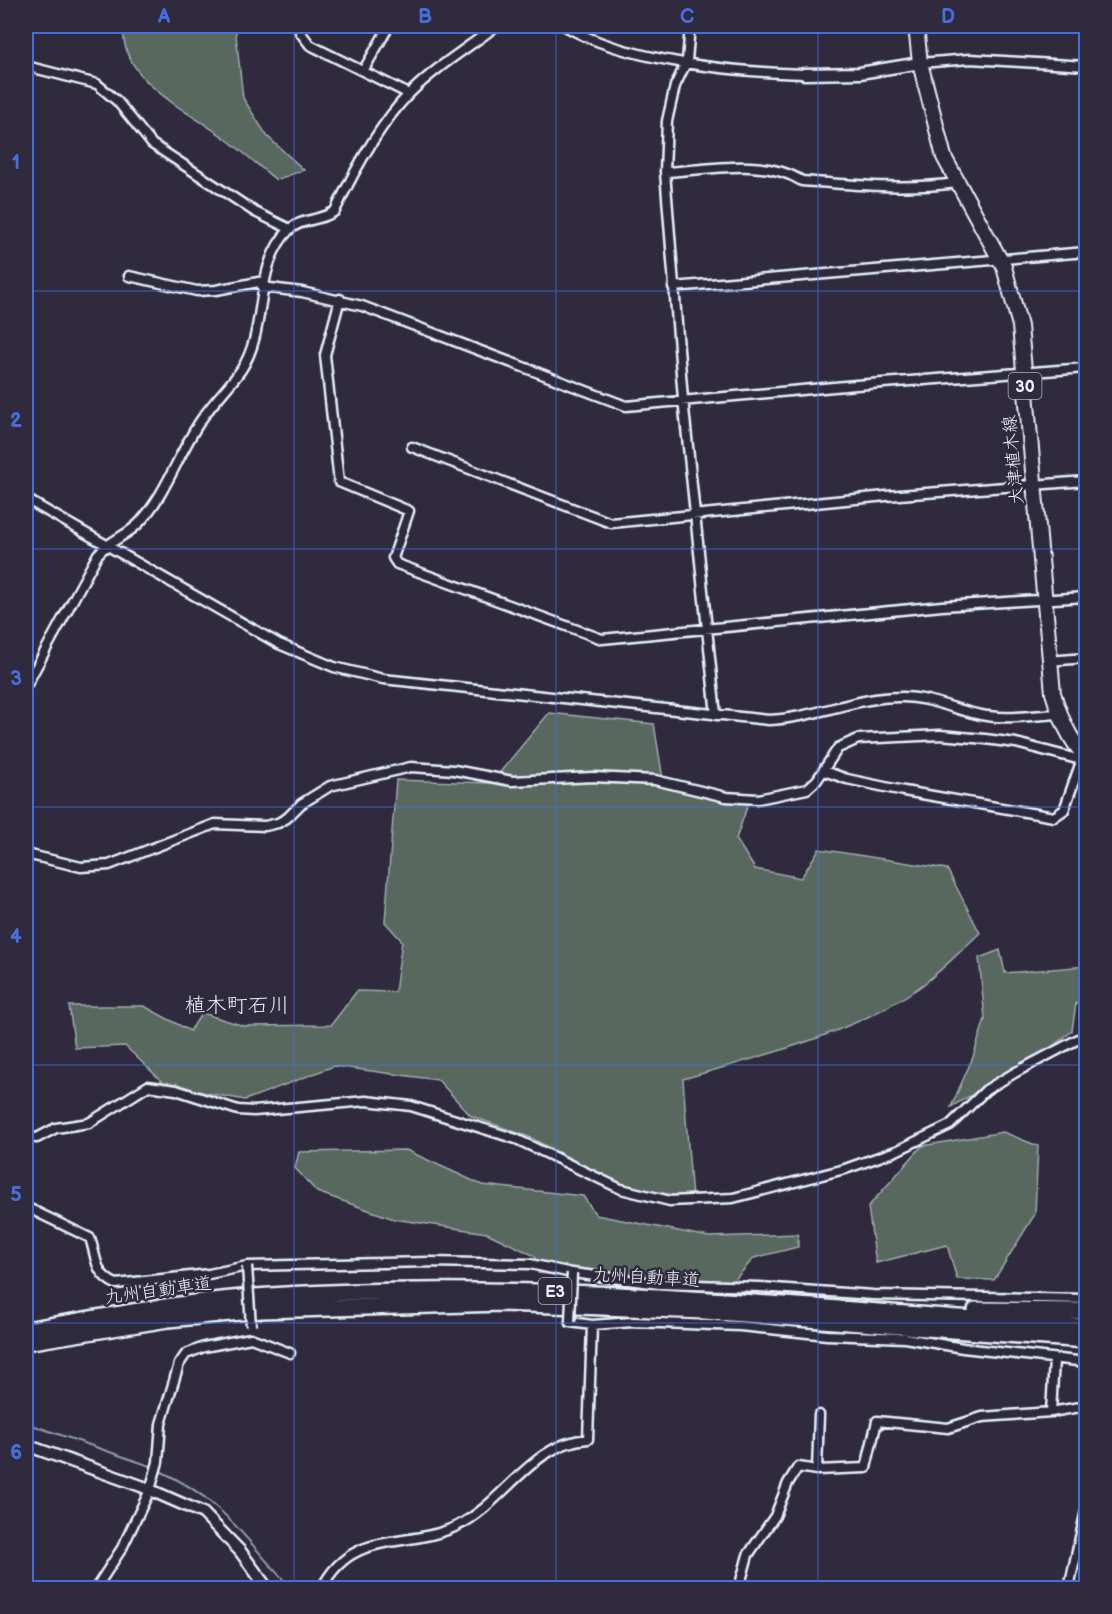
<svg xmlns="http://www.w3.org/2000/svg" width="1112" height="1614" font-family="'Balsamiq Sans','Klee One',sans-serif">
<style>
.green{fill:#59685f;stroke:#a0acac;stroke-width:1.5}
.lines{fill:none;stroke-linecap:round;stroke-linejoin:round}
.stream{stroke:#8e9bae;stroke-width:2}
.minor-tunnel{stroke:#4b4859;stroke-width:8;stroke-dasharray:8 4;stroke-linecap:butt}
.minor-casing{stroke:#e8f1f8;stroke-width:13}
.tertiary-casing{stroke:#e8f1f8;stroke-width:15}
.primary-casing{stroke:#e8f1f8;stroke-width:18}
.motorway-casing{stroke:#e8f1f8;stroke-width:20}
.minor{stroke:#2f2a3d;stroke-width:8}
.tertiary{stroke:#2f2a3d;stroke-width:10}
.primary{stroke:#2f2a3d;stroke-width:14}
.motorway{stroke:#2f2a3d;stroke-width:15}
.minor-bridge-casing{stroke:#e8f1f8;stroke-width:13;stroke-linecap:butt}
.minor-bridge{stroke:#2f2a3d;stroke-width:8}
.grid{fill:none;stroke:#466fde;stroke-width:1.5;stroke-opacity:0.55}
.labels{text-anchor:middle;stroke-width:5;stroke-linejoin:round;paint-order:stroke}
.shield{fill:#2f2a3d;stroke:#b0b5c0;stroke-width:1.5}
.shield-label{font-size:16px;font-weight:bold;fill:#e8f1f8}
.street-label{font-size:18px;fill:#e8f1f8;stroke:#2f2a3d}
.quarter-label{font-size:21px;fill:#e8f1f8;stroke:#2f2a3d}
.neatline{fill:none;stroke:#466fde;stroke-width:2}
.grid-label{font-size:20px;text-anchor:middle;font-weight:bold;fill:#466fde}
</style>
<rect width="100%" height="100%" fill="#2f2a3d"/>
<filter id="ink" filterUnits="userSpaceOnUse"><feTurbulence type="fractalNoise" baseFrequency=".0167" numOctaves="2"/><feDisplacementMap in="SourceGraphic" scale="12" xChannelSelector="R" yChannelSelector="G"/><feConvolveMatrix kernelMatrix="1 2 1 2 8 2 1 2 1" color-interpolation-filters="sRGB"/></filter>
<g filter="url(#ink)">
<!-- green -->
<path class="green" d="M124 26H235L243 98 267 136 304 170 276 180C259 166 243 152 226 139 190 112 117 79 124 26Z
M549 713 654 724 664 785 748 804 736 839 755 869 801 878 819 849 947 869 980 933C959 952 938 975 914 991 846 1036 761 1056 683 1079L692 1198 625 1187 529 1137 471 1116 438 1080 334 1066 245 1100 167 1086 125 1046 75 1048 69 1006H144L190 1031 202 1013 244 1026 331 1025 357 991 395 992 402 941 385 922 396 780 491 783Z
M1000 950 1005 973 1086 966V1000L1076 1003 1072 1031 1045 1052 951 1107 973 1057 985 1019 979 958Z
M1003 1132 1038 1146 1035 1214 994 1280 957 1279 947 1245 876 1263 868 1207 922 1146Z
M406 1150 482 1185 583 1196 596 1215 709 1237 798 1234V1247L754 1258 723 1293 538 1273 535 1256 487 1233 394 1219 317 1192 295 1168 299 1152Z"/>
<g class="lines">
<!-- stream -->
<path class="stream" d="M26 1423 153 1467
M158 1470C226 1501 243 1538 291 1588"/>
<!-- minor-tunnel -->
<path class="minor-tunnel" d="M1054 1360 1057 1336"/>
<!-- minor casing -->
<g class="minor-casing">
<path id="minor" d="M299 26 300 32 310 45 409 94
M565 26C624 61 734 72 804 74
M690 26 687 61 675 86 667 121 665 172 683 399 716 715
M920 63 970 59 1086 66
M26 66 97 84 117 101 152 144 255 212 290 229
M363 71 389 26
M665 172C707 170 764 157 802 181 855 185 905 190 957 183
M129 276 197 291 216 290 264 281
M262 287 302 292 362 306 626 406 856 385 1086 368
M673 287 1086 252
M340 299 325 355 339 482 409 511 393 558 397 564 602 639 942 606 1086 597
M412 447 611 523 886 496 1086 481
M26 499 279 644 334 667 383 679 769 720C814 718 856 697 900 697 928 696 954 710 981 715 1006 720 1034 715 1059 714
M1048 661 1086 658
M26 686 98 554C110 540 129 535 141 521 167 492 179 452 201 420 213 402 229 387 241 370 269 328 252 268 289 230 301 218 322 221 335 211 354 171 378 126 409 94 434 68 468 48 496 26
M824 771 847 779 904 791 1054 817 1064 810 1083 756
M26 854 81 867 109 865 215 824 265 826 278 823 287 818 301 804 330 786 411 767 454 770 512 781 593 777 655 780 726 797 758 799 807 789 817 780 838 748 858 739 940 735 985 739 1016 743 1081 760
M26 1137 37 1138 56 1128 89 1123 148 1086 176 1090 238 1110 254 1111 366 1101 411 1106 516 1139 621 1189 670 1201 733 1198 845 1169 896 1151 950 1125 986 1090 1016 1072 1086 1035
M26 1207 90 1238C97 1258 94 1274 116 1284L209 1274 247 1266 429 1262 530 1264 572 1273 660 1284 760 1287 873 1295 1086 1299
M570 1322 592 1325 633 1322 740 1326 827 1335 905 1338 963 1348 1086 1362
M1051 1412 1054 1360
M817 1470 819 1415
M96 1588 122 1548 150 1490 158 1462 161 1424 179 1364 186 1354 204 1347 251 1338 290 1353
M322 1588C352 1528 407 1550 457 1526 505 1503 531 1443 588 1439L592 1325
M739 1588 748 1555 775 1516 788 1483 798 1467 817 1470 866 1468 877 1421 948 1428 982 1417 1051 1412 1086 1406
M1069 1588 1086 1510"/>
</g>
<!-- tertiary casing -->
<g class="tertiary-casing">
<path id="tertiary" d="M804 74 860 73 920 63
M26 1445 141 1486 203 1513 240 1551 267 1588"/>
</g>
<!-- primary casing -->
<g class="primary-casing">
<path id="primary" d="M916 26 920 63 944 157 1004 267 1020 326 1053 693C1060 716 1069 740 1086 757"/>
</g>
<!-- motorway casing -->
<g class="motorway-casing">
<path id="motorway" d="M976 1310 1086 1311
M26 1330C97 1318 170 1304 242 1298 525 1276 805 1309 1086 1327
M26 1342 168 1319 261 1310 502 1303 704 1311 1086 1340"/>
</g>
<!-- minor -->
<use href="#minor" class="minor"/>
<!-- tertiary -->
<use href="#tertiary" class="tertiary"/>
<!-- primary -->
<use href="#primary" class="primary"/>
<!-- motorway -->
<use href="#motorway" class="motorway"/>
<!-- minor-bridge casing -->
<g class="minor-bridge-casing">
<path id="minor-bridge" d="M247 1266 251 1326
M570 1322 572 1273"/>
</g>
<!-- minor-bridge -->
<use href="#minor-bridge" class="minor-bridge"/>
</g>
</g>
<!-- grid -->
<path class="grid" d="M294 26V1588M556 26V1588M818 26V1588M26 291H1086M26 549H1086M26 807H1086M26 1065H1086M26 1323H1086"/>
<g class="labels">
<!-- shield labels -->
<g class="shield">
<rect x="1008.5" y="373" width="33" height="26" rx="4.5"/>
<rect x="538.5" y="1278" width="33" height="26" rx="4.5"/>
</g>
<g class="shield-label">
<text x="1025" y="392">30</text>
<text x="555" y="1297">E3</text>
</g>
<!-- street labels -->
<g class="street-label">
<text transform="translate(1013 460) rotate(-95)" y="6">大津植木線</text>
<text transform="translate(646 1277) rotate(3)" y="6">九州自動車道</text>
<text transform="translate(158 1290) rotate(-8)" y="6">九州自動車道</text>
</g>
<!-- quarter labels -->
<g class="quarter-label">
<text x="237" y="1012">植木町石川</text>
</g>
</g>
<!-- margin -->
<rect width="1112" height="1614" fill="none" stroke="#2f2a3d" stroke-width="66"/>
<rect x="33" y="33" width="1046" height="1548" class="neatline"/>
<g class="grid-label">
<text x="164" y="23">A</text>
<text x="425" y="23">B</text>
<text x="687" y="23">C</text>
<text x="948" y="23">D</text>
<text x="16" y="169">1</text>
<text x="16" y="427">2</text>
<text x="16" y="685">3</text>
<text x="16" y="943">4</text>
<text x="16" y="1201">5</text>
<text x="16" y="1459">6</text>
</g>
</svg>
